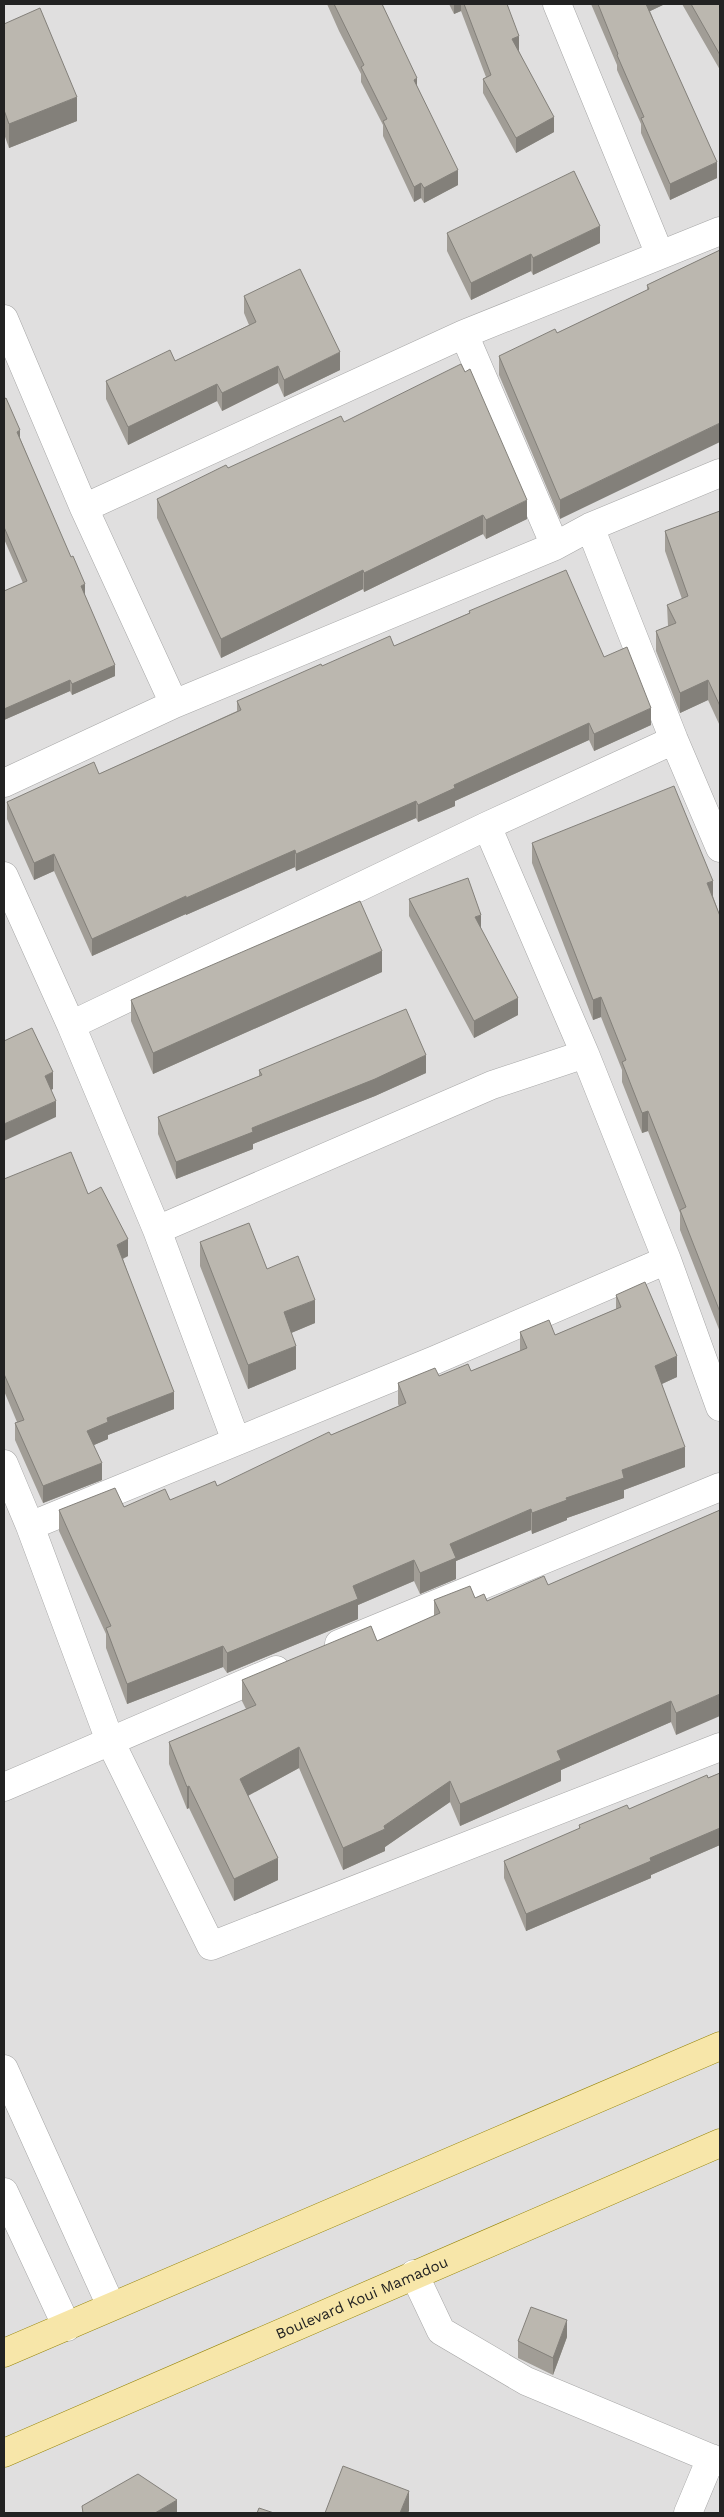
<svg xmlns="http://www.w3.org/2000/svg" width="724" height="2517" font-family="'Work Sans',sans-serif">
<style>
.residential{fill:#e0dfdf}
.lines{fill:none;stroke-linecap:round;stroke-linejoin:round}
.minor-casing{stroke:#a6a6a6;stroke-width:29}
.primary-casing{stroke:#978609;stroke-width:29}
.minor{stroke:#fff;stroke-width:28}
.primary{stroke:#f7e6a9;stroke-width:28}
.wall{fill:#a19d96}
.shaded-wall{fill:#83807a}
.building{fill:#bbb7af;stroke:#83807a}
.labels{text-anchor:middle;stroke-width:4;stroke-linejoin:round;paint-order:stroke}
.street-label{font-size:15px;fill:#222;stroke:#fff}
</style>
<rect width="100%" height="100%" fill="#f1f0e9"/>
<!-- residential -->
<path class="residential" d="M4 4H720V2513H4Z"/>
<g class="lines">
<!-- minor casing -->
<g class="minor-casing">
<path id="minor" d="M557 4 660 255
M4 319 84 508 174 704
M464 334 555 546
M84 508 464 334 720 231
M590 527 674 740 720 848
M4 783 174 704 555 546 590 527 720 473
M487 826 585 1054 667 1260 720 1407
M4 876 71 1025 157 1230 236 1441
M71 1025 487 826 674 740
M157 1230 492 1085 585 1054
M4 1464 30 1526 435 1360 667 1260
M30 1526 110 1741 211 1946 720 1747
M339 1644 720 1487
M4 1787 276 1670
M4 2069 111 2306
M4 2192 67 2327
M414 2274 441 2331 526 2381 720 2462
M688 2513 711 2458"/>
</g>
<!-- primary casing -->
<g class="primary-casing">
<g id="primary">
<path d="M4 2353 720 2046"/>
<path id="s1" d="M4 2453 720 2143"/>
</g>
</g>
<!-- minor -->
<use href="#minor" class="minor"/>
<!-- primary -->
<use href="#primary" class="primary"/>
</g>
<!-- wall -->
<path class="wall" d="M327 4H382L417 86 458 185 424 203 421 198 414 202 383 136V125L361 82V74L339 31Z
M449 4H507L519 51 554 132 516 153 483 93V79L486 77 461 11 454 14Z
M591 4H665L650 11 717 178 670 200 641 133V124L617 70V65Z
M682 4H720V70Z
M4 24 77 121 9 148 4 134Z
M447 233 600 243 533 275 531 271 471 300 447 251Z
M720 250 560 519 499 375V356L557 333 647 290V285Z
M244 296 340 370 284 397 278 383 222 411 217 401 128 445 106 399V381L175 361 249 325 244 313Z
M4 399 85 596 115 676 72 695 70 691 4 720V591L23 583 4 539Z
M344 422 527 519 486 539 483 534 364 592 363 589 221 658 157 518V499L228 468Z
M720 511V726L708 700 680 713 656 651V631L668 626 667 605 682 599 665 551V531Z
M469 611 604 657 651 725 594 751 589 740 455 801V806L418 822 416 818 296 871 295 867 186 915V914L92 956 54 871 34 880 7 819V802L99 774 237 711V701L322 666 394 646 469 613Z
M532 843 713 896 720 916V1332L680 1230V1213L648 1131 642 1133 622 1082V1070L601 1017 593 1020 532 863Z
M409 899 481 928 518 1015 474 1038 409 916Z
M382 972 153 1074 131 1021V1000Z
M259 1070 426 1073 375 1096 253 1144V1149L176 1179 158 1134V1117L259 1076Z
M4 1179 88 1194 128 1256 123 1259 174 1409 108 1435V1439L94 1445 102 1480 43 1503 15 1440V1423L17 1422 4 1391Z
M200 1242 267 1269 315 1323 291 1333 296 1369 248 1389 200 1266Z
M616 1295 677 1377 662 1384 685 1467 624 1490V1498L567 1518V1520L532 1534 531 1530 456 1561V1579L420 1594 414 1581 358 1605V1619L227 1673 223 1667 127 1704 106 1648V1634L59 1531V1510L124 1507 170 1500 217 1486 331 1435 399 1406 398 1404V1383L471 1371 520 1351V1332L555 1335 616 1309Z
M720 1510 676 1735 671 1722 561 1770V1781L460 1826 450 1802 385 1847V1851L343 1870 299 1768 248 1796 278 1880 234 1901 189 1808 187 1809 169 1764V1742L246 1709 242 1701V1680L377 1641 434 1616V1600L475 1598 487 1601 548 1585Z
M720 1773V1845L651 1875V1878L526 1931 504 1878V1861L579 1829V1825L629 1809Z
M567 2337 553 2375 518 2358V2341Z"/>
<!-- shaded-wall -->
<path class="shaded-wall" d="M454 4H461V11L454 14Z
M644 4H665L644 14Z
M519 36V51L512 53V39Z
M417 78V93L414 80Z
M77 97V121L9 148V124Z
M554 117V132L516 153V138Z
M717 162V178L670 200V184Z
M458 170V185L424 203V188Z
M421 183V198L414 202V187Z
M600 226V243L533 275V258Z
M531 254V271L471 300V283Z
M340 352V370L284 397V380Z
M278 366V383L222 411V393Z
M217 384V401L128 445V427Z
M720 423V442L560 519V500Z
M20 430V442L17 432Z
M527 500V519L486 539V520Z
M483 515V534L364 592V573Z
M363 570V589L221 658V639Z
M85 584V596L81 598V586Z
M115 665V676L72 695V684Z
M70 680V691L4 720V709Z
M708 680V700L680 713V693Z
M651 708V725L594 751V734Z
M589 723V740L455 801V806L418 822V805L454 785Z
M416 801V818L296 871V854Z
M295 850V867L186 915V898Z
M54 854V871L34 880V863Z
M713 881V901L707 883Z
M186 896V914L92 956V939Z
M481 915V932L475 917Z
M382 951V972L153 1074V1053Z
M601 997V1017L593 1020V1000Z
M518 998V1015L474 1038V1021Z
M426 1055V1073L375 1096 253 1144V1149L176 1179V1162L252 1128Z
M53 1072V1089L45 1093V1076Z
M56 1101V1117L4 1141V1124Z
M648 1111V1131L642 1133V1113Z
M128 1239V1256L117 1261V1245Z
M315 1300V1323L284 1336V1312Z
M296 1346V1369L248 1389V1365Z
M677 1356V1377L655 1387V1366Z
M174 1392V1409L108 1435V1439L87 1448V1431L107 1418Z
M685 1447V1467L624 1490V1498L567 1518V1520L532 1534V1513L622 1470Z
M102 1463V1480L43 1503V1486Z
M531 1509V1530L456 1561V1579L420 1594V1573L450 1544Z
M414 1560V1581L358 1605V1619L227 1673V1653L353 1586Z
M223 1646V1667L127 1704V1684Z
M720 1694V1716L676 1735V1713Z
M671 1701V1722L561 1770V1781L460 1826V1804L557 1751Z
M299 1747V1768L240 1800V1779Z
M450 1781V1802L385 1847V1851L343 1870V1848L384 1826Z
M189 1786V1808L187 1809V1787Z
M720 1828V1845L651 1875V1878L526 1931V1914L650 1858Z
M278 1858V1880L234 1901V1879Z
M567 2320V2337L553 2375V2358Z
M409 2491V2511L408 2513H400Z
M177 2500V2513H155Z"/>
<!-- building -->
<path class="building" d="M334 4H382L417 78 414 80 458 170 424 188 421 183 414 187 383 121 387 119 361 67 364 65Z
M464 4H507L519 36 512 39 554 117 516 138 483 79 491 75Z
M598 4H646L717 162 670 184 641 118 644 117 617 55 618 54Z
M691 4H720V55Z
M40 8 77 97 9 124 4 110V24Z
M574 171 600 226 533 258 531 254 471 283 447 233Z
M720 250V423L560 500 499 356 555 329 557 333 649 289 647 285Z
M300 269 340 352 284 380 278 366 222 393 217 384 128 427 106 381 170 350 175 361 256 322 244 296Z
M461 364 465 372 470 369 527 500 486 520 483 515 364 573 363 570 221 639 157 499 226 465 228 468 341 416 344 422Z
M6 398 20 430 17 432 71 557 73 556 85 584 81 586 115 665 72 684 70 680 4 709V591L27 581 4 527V399Z
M720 511V706L708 680 680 693 656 631 676 623 667 605 688 596 665 531Z
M566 570 604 657 627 647 651 708 594 734 589 723 454 785 455 788 418 805 416 801 296 854 295 850 186 898V896L92 939 54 854 34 863 7 802 94 762 99 774 241 710 237 701 321 664 322 666 390 636 394 646 470 613 469 611Z
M674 786 713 881 707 883 720 916V1312L680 1210 686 1207 648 1111 642 1113 622 1062 626 1060 601 997 593 1000 532 843Z
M468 878 481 915 475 917 518 998 474 1021 409 899Z
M360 901 382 951 153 1053 131 1000Z
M406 1009 426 1055 375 1079 252 1128 253 1132 176 1162 158 1117 262 1075 259 1070Z
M32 1028 53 1072 45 1076 56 1101 4 1124V1041Z
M71 1152 88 1194 101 1187 128 1239 117 1245 174 1392 107 1418 108 1422 87 1431 102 1463 43 1486 15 1423 24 1420 4 1374V1179Z
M249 1223 267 1269 298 1256 315 1300 284 1312 296 1346 248 1365 200 1242Z
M645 1282 677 1356 655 1366 685 1447 622 1470 624 1478 566 1498 567 1500 532 1513 531 1509 450 1544 456 1558 420 1573 414 1560 353 1586 358 1599 227 1653 223 1646 127 1684 106 1628 111 1626 59 1510 115 1488 124 1507 165 1489 170 1500 215 1481 217 1486 329 1432 331 1435 406 1403 398 1383 435 1368 439 1376 468 1364 471 1371 527 1348 520 1332 549 1320 555 1335 621 1307 616 1295Z
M720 1510V1694L676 1713 671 1701 557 1751 561 1760 460 1804 450 1781 384 1826 385 1829 343 1848 299 1747 240 1779 278 1858 234 1879 189 1786 187 1787 169 1742 256 1705 242 1680 371 1626 377 1641 440 1613 434 1600 470 1586 475 1598 484 1594 487 1601 544 1576 548 1585Z
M720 1773V1828L650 1858 651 1861 526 1914 504 1861 580 1828 579 1825 627 1805 629 1809 707 1775 708 1778Z
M531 2307 567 2320 553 2358 518 2341Z
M343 2466 409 2491 400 2513H325Z
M138 2474 177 2500 155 2513H83L82 2506Z
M259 2508 274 2513H257Z"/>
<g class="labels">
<!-- street labels -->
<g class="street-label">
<text dy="5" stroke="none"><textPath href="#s1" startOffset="390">Boulevard Koui Mamadou</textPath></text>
</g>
</g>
<!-- border -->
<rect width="724" height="2517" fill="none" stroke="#222222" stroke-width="10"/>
</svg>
